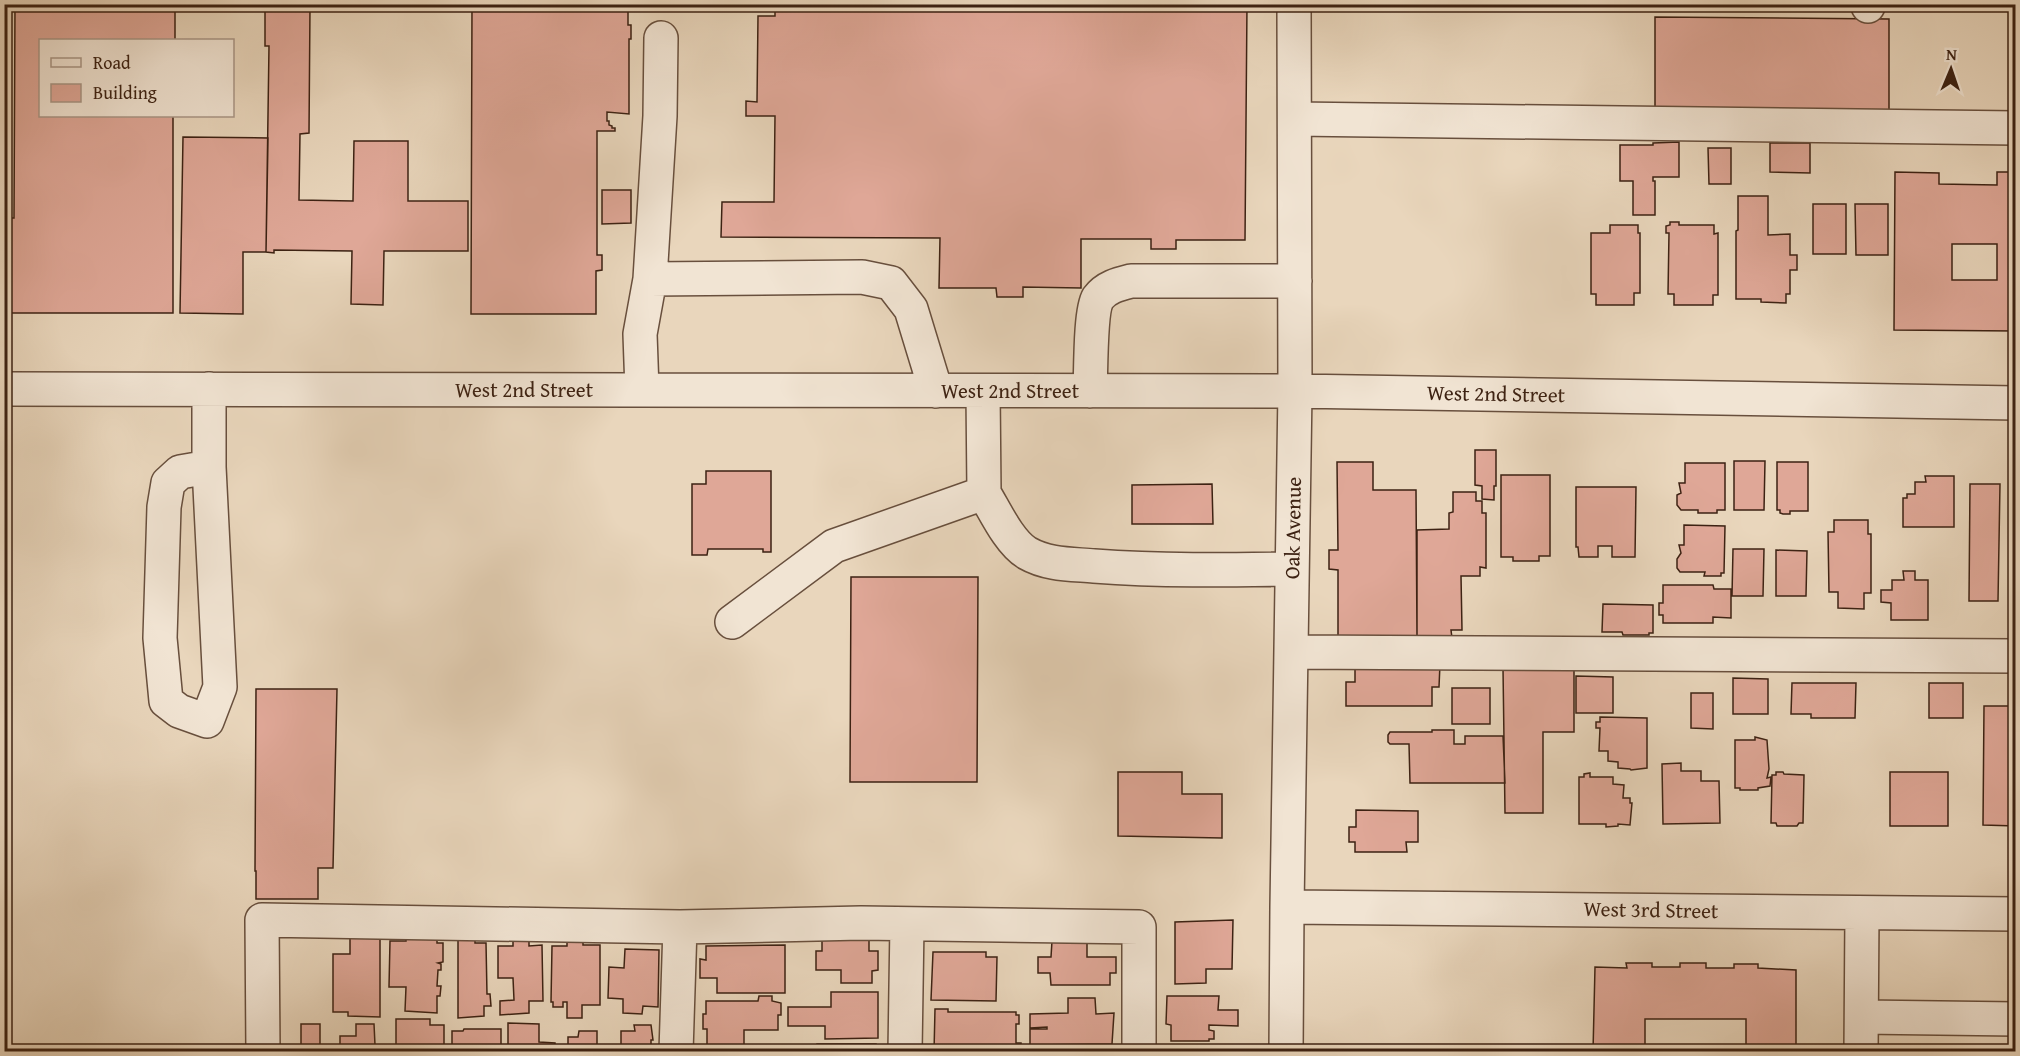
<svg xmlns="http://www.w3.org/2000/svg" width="2020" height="1056" font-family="'Gentium Book Plus',serif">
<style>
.building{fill:#dfa797;stroke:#3d2213;stroke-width:1.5;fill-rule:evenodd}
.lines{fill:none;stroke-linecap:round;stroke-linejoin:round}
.minor-casing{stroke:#684f3d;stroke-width:36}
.minor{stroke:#f1e4d3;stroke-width:33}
.labels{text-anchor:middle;stroke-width:6;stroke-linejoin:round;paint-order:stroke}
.street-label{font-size:21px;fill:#3d2213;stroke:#f1e4d3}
</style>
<rect width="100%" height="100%" fill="#e9d6bc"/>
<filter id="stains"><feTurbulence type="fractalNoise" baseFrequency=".00333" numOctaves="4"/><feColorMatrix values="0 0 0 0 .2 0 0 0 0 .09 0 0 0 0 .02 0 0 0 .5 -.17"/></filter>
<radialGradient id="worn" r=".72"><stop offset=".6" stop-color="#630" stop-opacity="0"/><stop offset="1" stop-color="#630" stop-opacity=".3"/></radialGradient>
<!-- building -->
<path class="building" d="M15 4H175V40H40V116H173V313H4V218H14Z
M472 4H630V9L628 8V25H631V39H629V114L607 112V121H609V125L612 126V128H615V131H597V255H602V270L596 271V314H471Z
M775 4H1247L1245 240H1176V249H1151V239H1081V288L1023 287V297H997L996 288H939L940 238 721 237 722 202H774L775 116H746V101L757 102 758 16H775Z
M265 5 310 6 309 133 300 134 299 200 353 201 354 141H408V201H468V251H384L383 305 351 304 352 251 274 250V253L266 252 269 46H265Z
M1655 17 1889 19V115L1655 114Z
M183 137 268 138 266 252H243V314L180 313Z
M1679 142V177H1653V181H1655V215H1633V181H1620V145H1653V143Z
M1770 143H1810V173L1770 172Z
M1708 148H1731V184H1709Z
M1895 172 1939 173V184L1997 185V172H2016V331L1894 330ZM1952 244H1997V280H1952Z
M602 190H631V223L602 224Z
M1738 196H1768V235L1790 234V255H1797V270H1790V294H1786V303L1761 302V299H1736V231L1738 230Z
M1813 204H1846V254H1813Z
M1855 204H1888V255H1856Z
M1670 222H1679V225H1714V234L1718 233V295H1713V305H1674V294H1668L1669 233H1666V226L1670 225Z
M1610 225H1638V233H1640V293H1634V305H1596V294H1591V233H1610Z
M1475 450H1496V486H1494V500L1482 499V486L1475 485Z
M1734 461H1765L1764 510H1734Z
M1337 462H1373V490H1416L1417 638H1338V570L1329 569V550H1338Z
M1777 462H1808V511H1790V514H1783L1780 513V510H1777Z
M1685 463H1725V510H1717V513H1698V510H1681L1677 505V495L1681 493 1679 483H1685Z
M706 471H771V552H763V549H708L707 555H692V484H706Z
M1501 475H1550V556H1539V561H1513V557H1501Z
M1925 476H1954V527H1903V498H1907V494H1915V482H1926Z
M2009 483H2016V600H2011Z
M1212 484 1213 524H1132V485Z
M1970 484H2000L1998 601H1969Z
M1576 487H1636L1635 557H1612V546H1598V557H1579L1578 547H1576Z
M1453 492H1476V501H1482V513H1486V568L1480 567V576H1461L1462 630H1451L1452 638H1417V530L1449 529V513L1453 512Z
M1834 520H1868V534H1871V593H1864V609L1838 608V592H1829L1828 532H1834Z
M1684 525 1725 526 1724 573H1721V576H1704L1705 572H1680L1677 568V559L1681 553 1679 545H1684Z
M1733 549H1764L1763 596H1732Z
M1776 550 1807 551 1806 596H1776Z
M1903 571H1915V580H1928V620H1891V603L1881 602V590H1892V580H1904Z
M851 577H978L977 782H850Z
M1663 585H1713L1714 589H1731V618L1713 617V623H1663V615H1659V603H1663Z
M1603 604 1653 605V633H1649V635H1623L1622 632H1602Z
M1574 660V732H1543V813H1505L1503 668Z
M1355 664H1440L1439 687H1432V706H1346V682H1355Z
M1576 676 1613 677V713H1576Z
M1733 678 1768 679V714H1733Z
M1792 683H1856L1855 718H1811V714H1791Z
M1929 683H1963V718H1929Z
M1452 688H1490V724H1452Z
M256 689H337L333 868H318V899H256V871H255Z
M1691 693H1713V729L1691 728Z
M1984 706H2016V826L1983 825Z
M1600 717 1647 718V768L1631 770 1630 769 1618 768V762L1608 761V751H1599L1600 728H1596V722H1600Z
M1432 730H1454V744H1465V736H1503L1505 783H1410L1409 744H1390L1388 742V735L1390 732H1432Z
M1755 737 1767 740 1769 769 1767 778 1771 777 1770 786 1758 788V790H1740V788H1735V740H1755Z
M1681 763V771H1701V781H1719L1720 823 1663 824 1662 764Z
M1118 772H1182V794H1222V838L1118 836Z
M1776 772H1783L1784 774 1804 775 1803 823H1799L1797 826H1777L1776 823H1771L1772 775H1776Z
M1890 772H1948V826H1890Z
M1590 773V777H1613V784L1624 785 1623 798H1630V803H1632L1630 825 1618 824V826L1606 827V824H1579V777H1584V774Z
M1356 810 1418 811V842H1406L1407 852H1355V842H1349V827H1356Z
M1233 920 1232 969H1206V983L1175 984V922Z
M350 933 380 935V1017L348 1016V1012H333V954H350Z
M822 937H869V951H878V970L872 971V983H841V970H816V951H822Z
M406 938 437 939V943H443V962L438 963 441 964V970H438L437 986H441L440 996H437V1013L405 1011 406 987H389L390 941H406Z
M513 938H529V946L542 945 543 1001H529V1013L500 1015V1001L514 1000 513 978H498V946H513Z
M458 939H475V943H486L487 994H490L491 1006H484V1016L458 1018Z
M567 941H583V945H600V1005H582V1018H567V1002H563V1007H553V1002H551L552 946H567Z
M1052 941 1087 942V957H1116V973H1110V985H1051L1050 973H1038V957H1051Z
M785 945V993H717V978H700V959L706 960V946Z
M625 949 659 950 658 1007 643 1006 642 1014 623 1013V999L608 998 609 967 624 968Z
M933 952H986V957H997L996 1001 931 1000Z
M1626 963H1652V967H1680V963H1706V968H1734V964H1758V968L1796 970V1052H1746V1019H1645V1052H1593L1595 967 1627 968Z
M831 992H878V1038L825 1039V1026H788V1007H831Z
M759 996H772V1001L781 1003V1015H778V1030H744V1045H707V1029H703V1014H706V1001H758Z
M1167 996H1219L1218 1010H1238V1026L1209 1025V1030L1214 1031V1039H1209V1041H1171V1025L1166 1024Z
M1068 998H1095L1096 1014 1114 1013 1112 1044 1030 1045V1029H1047V1027L1030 1028V1014L1068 1013Z
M935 1009H948V1012H1016V1015H1019V1024H1016V1043H1021V1052H934Z
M396 1019H430V1025H444V1052H396Z
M508 1023 539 1024V1042L555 1043V1052H508Z
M301 1024H320V1048H335V1052H288V1046H301Z
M356 1024H374L375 1045H392V1052H340V1036H356Z
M634 1025H651L653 1040H651V1047H666V1052H621V1031H635Z
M464 1029H501V1052H452V1031H463Z
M579 1031H597V1052H568V1037H578Z
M817 1044H876V1052H817Z
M1170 1049 1238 1051 1169 1052Z"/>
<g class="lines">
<!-- minor casing -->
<g class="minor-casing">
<path id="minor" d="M1868 6V4
M1295 119 2016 128
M650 279 660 116 661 38
M4 389 1295 391 2016 403
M209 389V467L220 687 207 721 179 711 166 701 160 638 164 507 168 483 180 472 209 467
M642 390 640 334 650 279 862 277 891 283 911 309 936 391
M1090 391C1091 372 1090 311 1098 298 1106 287 1119 284 1131 281H1295
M984 493C995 511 1009 542 1027 553 1048 565 1071 564 1094 566 1160 571 1226 570 1292 569
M732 622 834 546 984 493 983 391
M1291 652 2016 656
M1287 907 2016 914
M680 927 861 923 1139 927V1052
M1862 1017 2016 1019
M263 1052 262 920 680 927 676 1052
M905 1052 907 924
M1286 1052 1287 907 1295 391 1294 4
M1861 1052 1862 913"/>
</g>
<!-- minor -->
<use href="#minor" class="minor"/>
</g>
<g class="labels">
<!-- street labels -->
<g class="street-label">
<text x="524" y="397">West 2nd Street</text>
<text x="1010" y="398">West 2nd Street</text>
<text transform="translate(1496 394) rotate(1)" y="7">West 2nd Street</text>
<text transform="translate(1293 528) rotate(-89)" y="7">Oak Avenue</text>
<text transform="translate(1651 910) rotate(1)" y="7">West 3rd Street</text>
</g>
</g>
<!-- margin -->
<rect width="2020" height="1056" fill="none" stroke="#e9d6bc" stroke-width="24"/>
<rect x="6" y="6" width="2008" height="1044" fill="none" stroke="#3d2213" stroke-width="3"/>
<rect x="12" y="12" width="1996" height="1032" fill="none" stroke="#3d2213" stroke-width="1.5"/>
<!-- legend -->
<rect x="39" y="39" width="195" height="78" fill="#f1e4d3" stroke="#a99686" stroke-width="1.5"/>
<rect x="51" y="58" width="30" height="9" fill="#f1e4d3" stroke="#a99686" stroke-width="1.5"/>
<text x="93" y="69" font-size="18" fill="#3d2213">Road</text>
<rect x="51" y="84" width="30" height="18" fill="#dfa797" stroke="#a99686" stroke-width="1.5"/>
<text x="93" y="99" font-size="18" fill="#3d2213">Building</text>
<!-- north arrow -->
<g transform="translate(1951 69) rotate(2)" stroke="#f1e4d3" stroke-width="4.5" paint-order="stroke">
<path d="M0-4.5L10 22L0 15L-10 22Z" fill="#3d2213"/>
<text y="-9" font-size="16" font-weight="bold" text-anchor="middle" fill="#3d2213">N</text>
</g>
<rect width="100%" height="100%" filter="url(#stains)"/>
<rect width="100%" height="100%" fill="url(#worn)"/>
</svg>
